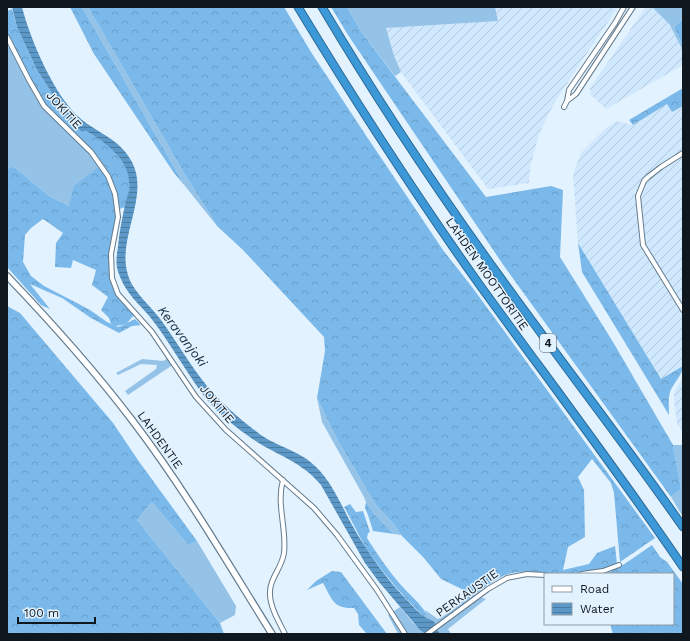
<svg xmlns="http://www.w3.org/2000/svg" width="690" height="641" font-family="'Work Sans',sans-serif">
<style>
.industrial{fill:url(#industrial-furrows)}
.grass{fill:#95c2e7}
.forest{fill:url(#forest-crowns);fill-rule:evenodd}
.water{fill:url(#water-rules)}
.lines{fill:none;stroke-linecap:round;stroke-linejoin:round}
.street-casing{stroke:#647b8d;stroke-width:6}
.secondary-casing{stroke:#647b8d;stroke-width:8}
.highway-casing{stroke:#2d6b97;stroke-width:9}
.street{stroke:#fff;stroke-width:4}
.secondary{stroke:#fff;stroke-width:5.5}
.highway{stroke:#3d98d8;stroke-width:7}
.labels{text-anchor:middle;stroke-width:3;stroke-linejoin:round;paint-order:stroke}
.shield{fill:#e3f2ff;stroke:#4f5962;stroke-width:1}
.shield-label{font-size:11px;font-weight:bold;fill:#0f181f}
.street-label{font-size:12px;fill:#0f181f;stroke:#e3f2ff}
.water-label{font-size:13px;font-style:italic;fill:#122e42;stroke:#e3f2ff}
</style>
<defs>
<pattern id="industrial-furrows" width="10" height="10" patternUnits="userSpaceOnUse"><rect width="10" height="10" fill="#cfe8fd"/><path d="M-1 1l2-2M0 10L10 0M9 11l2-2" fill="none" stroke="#b1c6d8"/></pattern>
<pattern id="forest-crowns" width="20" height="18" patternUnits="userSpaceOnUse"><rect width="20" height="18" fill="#7bb9ea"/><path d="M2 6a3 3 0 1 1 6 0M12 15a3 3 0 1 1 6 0" fill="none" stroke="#699ec8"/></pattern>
<pattern id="water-rules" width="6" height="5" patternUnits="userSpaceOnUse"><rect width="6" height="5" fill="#5b98c7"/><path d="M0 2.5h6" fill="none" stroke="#4a7ba1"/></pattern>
</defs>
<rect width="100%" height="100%" fill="#e3f2ff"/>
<!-- industrial -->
<path class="industrial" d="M495 7H618L558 97 548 115 539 134 530 168 529 183 488 189 401 72 394 56 385 28 498 21Z
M646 7H652L670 25 683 51V65L606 109 591 95 590 88Z
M667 104 672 112 683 106V366L661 379 578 243 573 174 581 153 604 130 616 121 633 125Z
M683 377V432L677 424 674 401V392Z"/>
<!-- grass -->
<path class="grass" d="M82 7H88L184 173 217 226 185 186Z
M347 7H495L498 21 386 28 394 56 401 72 395 76 362 33Z
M652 7H683V19L674 27 683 46V51L670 25Z
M12 45 101 165 69 206 49 196 13 166 7 169V48Z
M170 357 174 364 128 395 125 391 156 369 157 365 141 364 118 375 116 373 142 359 163 361Z
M317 398 338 441 376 505 393 523 401 535 394 534 377 517 366 502 364 497 322 422Z
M673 445H683V517L671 497 681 489Z
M152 502 188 545 197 541 236 606 235 615 220 623 137 520Z
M469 593 486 599 448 629 451 634H440L435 623 423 616 427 615 425 610 438 619C450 613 461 604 469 593Z
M400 607 413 623 426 634H398L388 615Z"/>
<!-- forest -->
<path class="forest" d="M70 7H82L185 186 174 173 94 54Z
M88 7H284L311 52 367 137 443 250 472 287 655 538 620 562 614 493 611 483 592 459 578 477 584 490 585 537 568 547 563 570 589 564 597 553 615 546 617 564C601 570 580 574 563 574 544 574 526 569 508 574 496 578 484 588 474 595L441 579 424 558 401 535 393 523 376 505 338 441 317 398 325 351 324 337 243 250 217 226 184 173Z
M331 7H347L362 33 486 197 551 186 563 190 560 257 613 342 673 445 681 489 671 497 504 266 348 35Z
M12 9 17 27 37 70 72 124 82 132 86 131C105 142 125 155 129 179 131 188 127 198 125 207L117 210 118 217 111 254 112 278 118 294 135 314 127 323 135 319 141 325 132 326 119 333 91 318 62 298 30 284 50 309 41 305 7 267V169L13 166 49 196 69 206 74 186 101 165 44 106 7 37V11ZM43 219 63 233 56 243 55 267 71 268 73 260 96 270 92 285 108 297 101 310 109 318 111 324 116 326 126 324 118 327 107 322 90 310 75 302 44 286 31 276 23 262 25 235 31 228Z
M683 19V46L674 27Z
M683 88V106L672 112 667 104 633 125 629 120Z
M578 243 661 379 683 366C683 375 673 383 670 392 668 399 669 408 669 415L582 272Z
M7 306 20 313 113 423 140 463 197 541 188 545 152 502 137 520 220 623 224 634H7Z
M366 502 377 517 394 534 373 531 368 515 365 508Z
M350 504 356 512 363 511 370 532 368 533 367 538C377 554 388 570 400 584 408 593 423 606 427 615L423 616C405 598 388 579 373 558 361 542 354 524 344 507Z
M652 545 660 557 667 562 683 584V634H613L610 624H673V574H606L626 563Z
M332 571 341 572 387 634H367L359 625 358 614 354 608C333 609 332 599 323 583L307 590 316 581Z"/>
<!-- water -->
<path class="water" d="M12 7H22C30 39 55 98 81 119 99 134 120 139 132 162 152 201 109 246 133 286 141 299 153 309 161 320 177 342 190 365 207 386 222 403 238 418 257 432 274 446 299 450 315 466 332 482 340 503 351 523 357 535 365 546 372 557 382 571 393 586 405 598 411 604 417 612 425 617 428 619 433 620 435 623 437 626 438 631 440 634H426L420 630 379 582 365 563 321 485C301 460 272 454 247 435 230 423 213 409 201 392 183 367 169 341 150 317 140 305 127 294 121 279 115 266 116 260 118 247 119 233 122 219 125 205 126 200 128 195 129 190 132 161 108 144 86 131L82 132 72 124 37 70 17 27Z"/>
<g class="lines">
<!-- street casing -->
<g class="street-casing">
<path id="street" d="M7 37 29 80 44 106 91 152 108 176 115 194 118 217 111 254 112 278 118 294 152 332 196 397 226 430 314 508 337 535 377 590 405 634
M567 101 576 94 633 7
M564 107 567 101 569 90 615 23 624 7
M683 153 661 167 648 177 644 181 638 196 643 245 683 310
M283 480C276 504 287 529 284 553 282 568 269 579 270 594 270 607 279 622 285 634
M582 574 603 571 619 565
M427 634 488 589 507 578 527 574 545 575"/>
</g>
<!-- secondary casing -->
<g class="secondary-casing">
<path id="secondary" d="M7 276C51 322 94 370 132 420 184 488 227 562 272 634"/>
</g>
<!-- highway casing -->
<g class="highway-casing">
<path id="highway" d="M298 7C355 101 415 194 479 284 547 378 618 471 683 567
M322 7C376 98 435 187 497 273 558 358 623 441 683 527"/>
</g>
<!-- street -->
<use href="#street" class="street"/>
<!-- secondary -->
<use href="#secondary" class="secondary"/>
<!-- highway -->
<use href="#highway" class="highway"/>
</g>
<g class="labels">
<!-- shield labels -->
<rect class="shield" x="540" y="334" width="16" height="18" rx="3"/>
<g class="shield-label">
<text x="548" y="347">4</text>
</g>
<!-- street labels -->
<g class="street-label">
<text transform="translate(64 110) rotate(48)" y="4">JOKITIE</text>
<text transform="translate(487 274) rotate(55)" y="4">LAHDEN MOOTTORITIE</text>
<text transform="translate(217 404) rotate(50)" y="4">JOKITIE</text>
<text transform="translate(160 440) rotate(54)" y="4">LAHDENTIE</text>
<text transform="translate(467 593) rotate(-35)" y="4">PERKAUSTIE</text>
</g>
<!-- water labels -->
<g class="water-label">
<text transform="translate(183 336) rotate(53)" y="5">Keravanjoki</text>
</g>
</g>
<!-- border -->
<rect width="690" height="641" fill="none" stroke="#0f181f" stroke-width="16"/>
<!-- legend -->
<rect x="544" y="573" width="130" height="52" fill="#e3f2ff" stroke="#8e9ba5"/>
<rect x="552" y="586" width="20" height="6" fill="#ffffff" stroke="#8e9ba5"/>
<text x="580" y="593" font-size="12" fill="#0f181f">Road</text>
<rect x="552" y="603" width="20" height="12" fill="url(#water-rules)" stroke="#8e9ba5"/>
<text x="580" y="613" font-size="12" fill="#0f181f">Water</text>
<!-- scale -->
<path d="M18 617v6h77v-6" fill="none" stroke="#0f181f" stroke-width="2"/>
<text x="24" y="617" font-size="12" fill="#0f181f" stroke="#e3f2ff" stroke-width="3" paint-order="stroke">100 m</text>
</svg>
